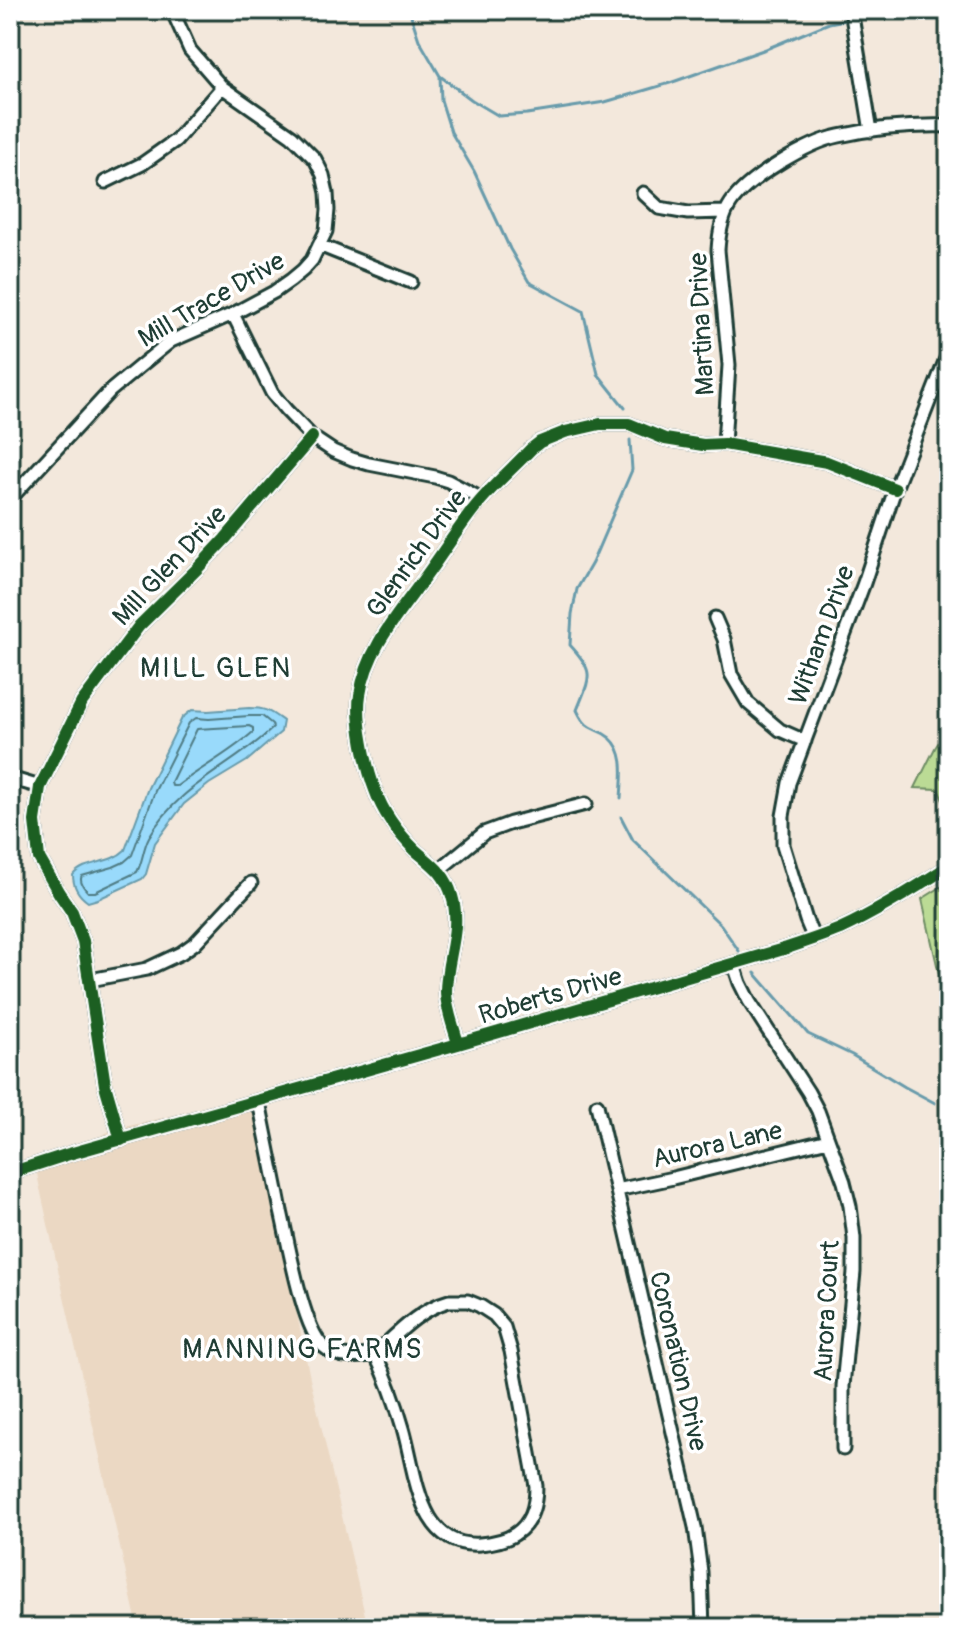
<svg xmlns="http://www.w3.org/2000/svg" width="959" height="1638" font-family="Pangolin,sans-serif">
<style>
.built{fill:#ebd8c3}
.green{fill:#bbdb95;stroke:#6d8c64;stroke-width:2}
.water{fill:#99dafb;stroke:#689bab;stroke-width:2}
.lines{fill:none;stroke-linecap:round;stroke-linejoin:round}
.shore{stroke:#507c84;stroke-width:2}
.stream{stroke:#689bab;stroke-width:3}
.minor-casing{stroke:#1f3d34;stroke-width:17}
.minor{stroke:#fff;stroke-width:11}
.cycleway-casing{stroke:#fff;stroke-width:17}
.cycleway{stroke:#1b5e20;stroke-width:12}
.labels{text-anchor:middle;stroke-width:7;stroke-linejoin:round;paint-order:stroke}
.street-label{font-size:26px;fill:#1f3d34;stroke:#fff}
.neighbourhood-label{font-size:28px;letter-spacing:2px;fill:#1f3d34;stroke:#fff}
</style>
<rect width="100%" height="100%" fill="#f3e8dc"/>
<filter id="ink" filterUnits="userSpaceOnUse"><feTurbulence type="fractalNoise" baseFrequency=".0125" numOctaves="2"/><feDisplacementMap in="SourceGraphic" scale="16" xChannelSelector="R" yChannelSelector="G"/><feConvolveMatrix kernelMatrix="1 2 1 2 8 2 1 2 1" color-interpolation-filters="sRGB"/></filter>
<g filter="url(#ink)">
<!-- built -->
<path class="built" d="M253 1096 310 1378 368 1628H138L39 1184 36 1168 112 1130Z"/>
<!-- green -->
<path class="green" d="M946 731 949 733V814L938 789 915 788 935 748Z
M949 882V1018L922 899Z"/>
<!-- water -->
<path class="water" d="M249 708C266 708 269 711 283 721L281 732 247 761 209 784 184 804 155 843 146 874 142 879 98 899 88 902C78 895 73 887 73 875 85 860 110 865 125 850L148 788 182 718 192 710 208 711Z"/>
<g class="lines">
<!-- shore -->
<path class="shore" d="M249 716H262L272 724 273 728C231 768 179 784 149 837 143 848 143 861 137 872L95 892H88C84 888 79 881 82 876L113 867 124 862 132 855 155 791 189 723 196 718 209 719Z
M249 726 253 728V732C230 753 202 767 177 786H172L171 782 197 729Z"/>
<!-- stream -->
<path class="stream" d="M409 10 419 40 440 76 472 100 499 116 527 114 605 102 670 83 766 49 829 23 845 20
M440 76 441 100 451 132 474 171 510 249 529 282 583 311 598 374 625 408
M621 798C622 778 627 753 610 738 593 724 589 735 577 710 590 677 596 673 570 645L572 614 577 589 592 563 632 470 630 440
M621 817 633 840 721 925 739 951
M755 973 808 1034 852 1055 905 1087 935 1103"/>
<!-- minor casing -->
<g class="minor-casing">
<path id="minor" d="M851 10 871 131
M105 182 142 164 176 140 222 87
M643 193 659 208 688 213 725 212
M319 245 411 282
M233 314 272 393 286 410 312 437 333 451 352 459 369 464 435 477 448 481 482 499
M724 444 729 365 718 250C719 234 722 216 731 203 748 178 809 142 839 136 875 128 912 125 949 126
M10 499 110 391 145 362 171 341 233 314 274 292 291 280 303 270 312 260 326 231 328 210 327 193 323 175 315 159 292 136 222 87 190 50 172 10
M715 618 724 639 731 674 748 703 780 730 805 741
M10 778 40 787
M439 870 484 833 511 823 586 804
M814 939 806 920 783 845V816L789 783 864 583 895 489 949 351
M734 965 740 983 749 1001 808 1092 818 1111 844 1182 850 1206 854 1238V1272L843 1386V1449
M90 980 147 969 181 953 195 943 251 883
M458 1044C454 1027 446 1010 446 992 446 959 462 929 452 896 445 872 432 865 415 850 398 833 383 813 375 790 366 767 356 719 360 695 366 652 395 618 420 584 439 559 456 531 476 506 493 485 513 468 531 449L540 442 565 432 600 424H629L665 439 703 445 724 444 827 462 895 489
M259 1101C266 1138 274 1174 281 1211 288 1240 302 1327 323 1346 338 1360 357 1357 375 1354
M597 1105 695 1527 701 1572 703 1628
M121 1140 105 1085 83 941 72 912 59 893 39 858 35 821 40 787 82 702 139 626 197 569 225 539 312 437
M10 1173 69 1154 458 1044 787 948C805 942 823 936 840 929 879 911 914 889 949 866
M617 1190 673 1178 828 1140
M449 1301H468L480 1306 494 1315 504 1327 511 1351 536 1486C536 1505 532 1523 515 1534 505 1541 491 1543 480 1544 418 1549 416 1471 403 1428 396 1403 387 1378 375 1354 397 1334 420 1309 449 1301Z"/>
</g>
<!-- minor -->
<use href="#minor" class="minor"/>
<!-- cycleway casing -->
<g class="cycleway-casing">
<path id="cycleway" d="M458 1044C454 1027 446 1010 446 992 446 959 462 929 452 896 445 872 432 865 415 850 398 833 383 813 375 790 366 767 356 719 360 695 366 652 395 618 420 584 439 559 456 531 476 506 493 485 513 468 531 449L540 442 565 432 600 424H629L665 439 703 445 724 444 827 462 895 489
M121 1140 105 1085 83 941 72 912 59 893 39 858 35 821 40 787 82 702 139 626 197 569 225 539 312 437
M10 1173 69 1154 458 1044 787 948C805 942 823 936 840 929 879 911 914 889 949 866"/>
</g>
<!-- cycleway -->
<use href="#cycleway" class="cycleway"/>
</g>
</g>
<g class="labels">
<!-- street labels -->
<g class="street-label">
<text transform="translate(211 299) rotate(-30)" y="9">Mill Trace Drive</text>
<text transform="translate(701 324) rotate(-93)" y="9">Martina Drive</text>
<text transform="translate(416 553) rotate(-54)" y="9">Glenrich Drive</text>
<text transform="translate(169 565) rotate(-47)" y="9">Mill Glen Drive</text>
<text transform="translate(821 635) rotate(-70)" y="9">Witham Drive</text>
<text transform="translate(550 995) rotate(-16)" y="9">Roberts Drive</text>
<text transform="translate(717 1144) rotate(-13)" y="9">Aurora Lane</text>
<text transform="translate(826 1311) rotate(-87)" y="9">Aurora Court</text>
<text transform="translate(679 1361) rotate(77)" y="9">Coronation Drive</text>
</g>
<!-- neighbourhood labels -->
<g class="neighbourhood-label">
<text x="216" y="677">MILL GLEN</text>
<text x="303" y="1358">MANNING FARMS</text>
</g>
</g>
<!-- margin -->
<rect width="959" height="1638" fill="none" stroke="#fff" stroke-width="40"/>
<rect x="20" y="20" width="919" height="1598" fill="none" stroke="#1f3d34" stroke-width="3" filter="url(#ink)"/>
</svg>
